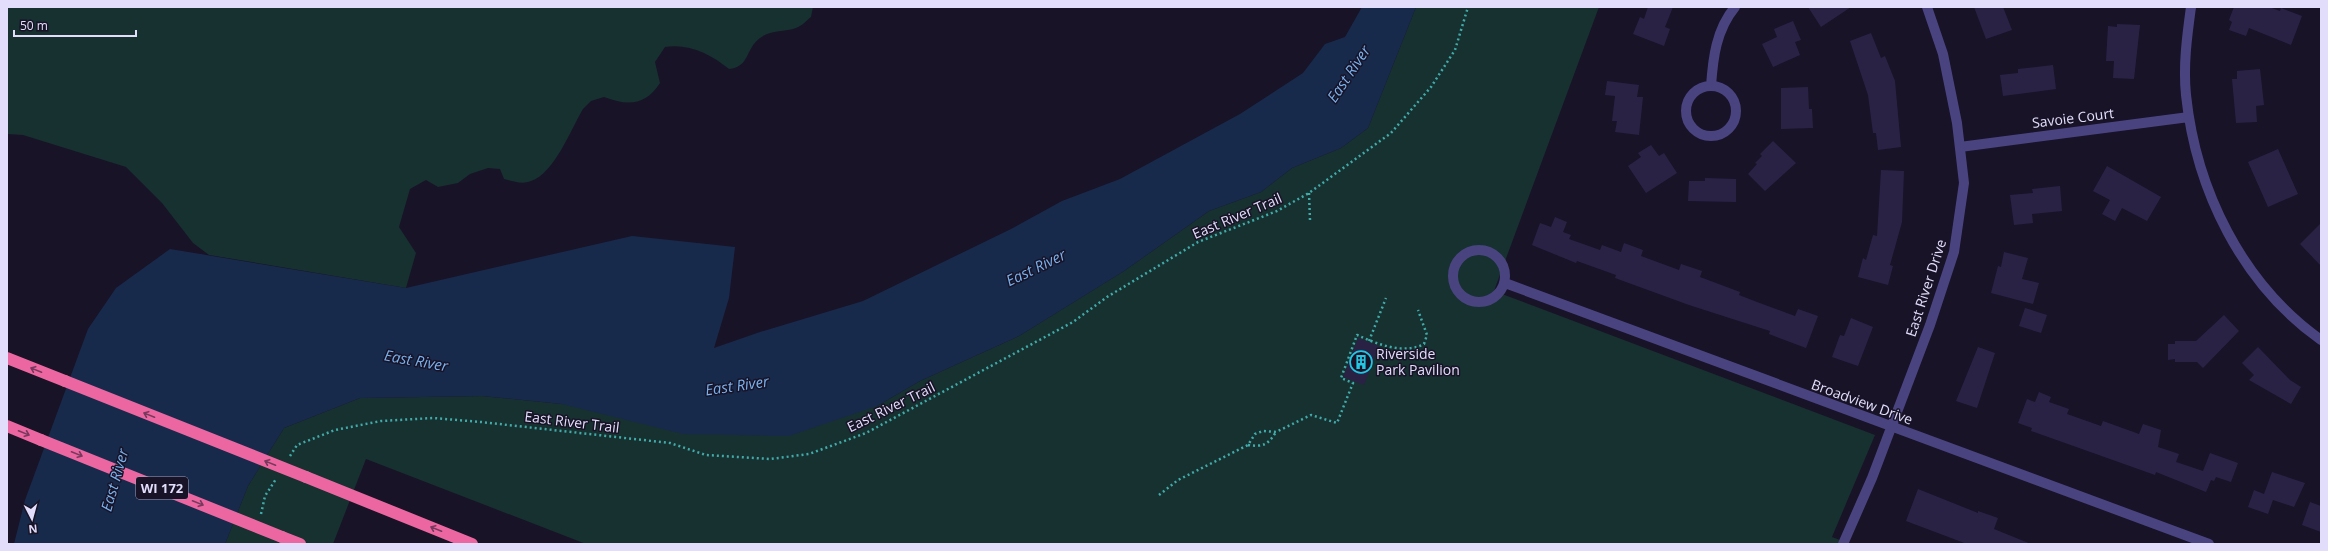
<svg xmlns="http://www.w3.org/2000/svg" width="2328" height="551" font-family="'Open Sans',sans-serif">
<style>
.green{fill:#173030}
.water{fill:#182a4b}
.building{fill:#2a2245}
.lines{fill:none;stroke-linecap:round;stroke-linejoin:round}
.path{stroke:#40acaa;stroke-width:2.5;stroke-dasharray:2 3;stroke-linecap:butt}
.minor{stroke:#494480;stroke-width:10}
.highway{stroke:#ec67a1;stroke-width:12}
.highway-bridge{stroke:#ec67a1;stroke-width:12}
.oneway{stroke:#77395e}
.labels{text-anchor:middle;stroke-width:3;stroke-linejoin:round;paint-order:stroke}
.shield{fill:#181327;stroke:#a5a0bb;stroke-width:1}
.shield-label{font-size:13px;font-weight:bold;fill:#e2ddfb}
.street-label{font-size:14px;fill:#e2ddfb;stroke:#181327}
.poi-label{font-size:14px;fill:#e2ddfb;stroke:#181327;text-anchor:start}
.water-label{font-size:15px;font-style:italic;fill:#78b2ee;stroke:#181327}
</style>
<rect width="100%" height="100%" fill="#181327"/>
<!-- green -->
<path class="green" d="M7 7H813L811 17C807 20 802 26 796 28 785 32 770 30 760 38 745 49 750 67 729 69 711 54 688 43 665 47L655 62 660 83C645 106 628 106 604 97L591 101 583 109C571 129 554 174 531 181 522 185 513 181 504 179L500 169 488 168 470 174 458 183 438 187 426 180 410 189 399 227 416 253 406 288 209 255 193 243 162 203 126 167 23 135 7 134Z
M1416 7H1599L1494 291 1875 435 1832 537 1851 544H586L366 459 333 544H225L248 486 284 428 360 398 482 396 562 404 877 406 920 381 1019 336 1124 271 1209 211 1261 192 1292 168 1341 148 1368 128Z"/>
<!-- water -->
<path class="water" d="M1362 7H1416L1368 128 1341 148 1292 168 1261 192 1209 211 1124 271 1019 336 920 381 877 406 789 436 683 434 562 404 482 396 360 398 284 428 248 486 225 544H14L25 500 88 329 116 288 170 249 406 288 632 236 735 247 729 298 714 348 760 332 863 301 1011 229 1062 201 1120 179 1240 114 1303 73 1325 44 1345 37Z"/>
<!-- building -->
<path class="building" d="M1648 7H1673L1665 27 1670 29 1664 46 1633 34 1640 17 1644 19Z
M1808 7H1851L1821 27Z
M1974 7H2003L2012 30 1986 39Z
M2234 7H2269L2280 11 2281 8 2302 16 2291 45 2249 28 2246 36 2229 30 2232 22 2229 20Z
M1793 21 1801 40 1795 42 1800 55 1773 67 1762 44 1777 37 1774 29Z
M2117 24 2140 25 2134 79 2113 78 2114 61H2106L2108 26 2117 27Z
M1871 33 1881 58 1885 56 1895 81 1901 147 1878 150 1876 133H1873L1868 95 1850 41Z
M2053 65 2056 89 2003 96 2000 75 2018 73V69Z
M2260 69 2264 105 2256 106 2257 122 2236 123 2232 79H2237V71Z
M1607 81 1639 85 1637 97H1643L1639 135 1615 132 1617 121H1612L1615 96 1605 95Z
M1808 87 1809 109H1812L1813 128 1781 129V88Z
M1773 141 1796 163 1765 191 1748 174 1757 164 1755 163 1762 156 1760 154Z
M1651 145 1659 156 1664 153 1677 173 1646 193 1628 166 1641 157 1638 153Z
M2278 149 2298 194 2268 207 2248 162Z
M2107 166 2161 197 2147 221 2122 208 2115 221 2102 214 2110 200 2093 191Z
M1881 170 1904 171 1902 222 1890 265 1893 266 1888 285 1858 277 1863 258 1866 260 1873 235 1877 236Z
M1705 178 1736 179V202L1688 201 1689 181H1705Z
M2060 186 2062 211 2032 214 2033 223 2014 225 2010 195 2033 193 2032 189Z
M1555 217 1567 222 1563 232 1571 235 1569 239 1600 250 1602 245 1621 252 1624 243 1643 250 1641 256 1679 270 1681 264 1702 271 1700 277 1740 292 1739 295 1757 302 1795 316 1798 309 1818 316 1806 348 1769 334 1770 331 1689 305 1615 278 1616 275 1577 261 1576 263 1532 245 1540 223 1551 227Z
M2321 223V266L2300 244Z
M2004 252 2028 258 2022 279 2039 283 2033 304 1991 293 1998 266 2001 267Z
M2025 308 2047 315 2041 333 2019 326Z
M2224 315 2239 331 2203 368 2197 362H2175V359L2168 360V344H2175V341H2196Z
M1851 318 1873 327 1858 366 1832 357 1840 335 1844 336Z
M1358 338 1379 346 1364 385 1343 377Z
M1978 347 1995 353 1977 408 1956 401Z
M2258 347 2290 380 2301 387 2291 404 2249 380 2254 375 2242 363Z
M2039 392 2051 397 2049 402 2069 409 2067 414 2101 426 2103 421 2139 434 2143 424 2161 430 2158 447 2179 454 2176 462 2203 471 2210 453 2238 463 2231 482 2216 477 2214 481 2211 480 2206 492 2156 472 2155 475 2031 431 2032 428 2018 423 2027 399 2035 402Z
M2272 472 2305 483 2294 507 2273 500 2268 514 2248 507 2254 490 2264 494Z
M1918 489 1978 513V511L1998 518 1994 529 2031 544H1967L1906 521Z
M2310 502 2321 506V532L2302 525Z"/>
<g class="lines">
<!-- path -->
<path class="path" d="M1309 193 1310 220
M1369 341 1386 298
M1248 445C1263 447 1268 445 1276 432
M290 456 297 445 335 430 381 421 433 418 481 422 670 443 706 455 770 459 809 454 866 433 1073 322 1107 297 1198 242 1277 211 1309 193 1391 133 1431 87 1455 50 1468 7
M1159 495 1178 480 1248 445 1255 434 1263 431 1276 432 1311 415 1337 423 1353 383 1341 378 1357 335C1377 344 1404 355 1424 344L1427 335 1418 310
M261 514 265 496 276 479"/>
<!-- minor -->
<path class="minor" d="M2191 7C2187 36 2183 66 2186 95 2196 190 2242 284 2321 340
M1711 86C1713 58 1716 30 1735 7
M1686 111a25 25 0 1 1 50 0a25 25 0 1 1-50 0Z
M1960 147 2189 117
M1453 276a26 26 0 1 1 52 0a26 26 0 1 1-52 0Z
M1505 283 2209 544
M1843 544 1872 478 1930 325 1954 252 1964 183 1957 123 1943 54 1927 7"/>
<!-- highway -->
<path class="highway" d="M7 358 65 381
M7 426 41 440
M306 477 472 544
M282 537 300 544"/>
<!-- highway-bridge -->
<path class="highway-bridge" d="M65 381 306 477
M41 440 282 537"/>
</g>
<!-- one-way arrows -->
<defs><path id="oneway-shaft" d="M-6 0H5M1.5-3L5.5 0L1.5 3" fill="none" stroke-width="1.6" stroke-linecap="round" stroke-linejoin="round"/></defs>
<g class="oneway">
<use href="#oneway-shaft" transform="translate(36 370) rotate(-158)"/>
<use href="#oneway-shaft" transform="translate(149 415) rotate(-158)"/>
<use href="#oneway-shaft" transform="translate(24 433) rotate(22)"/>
<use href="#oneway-shaft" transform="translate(77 454) rotate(22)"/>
<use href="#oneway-shaft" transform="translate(270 463) rotate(-158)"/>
<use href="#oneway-shaft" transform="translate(198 503) rotate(22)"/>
<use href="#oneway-shaft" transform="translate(436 529) rotate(-158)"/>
</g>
<!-- icons -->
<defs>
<g id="building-ring" transform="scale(1.15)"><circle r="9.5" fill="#181327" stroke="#21c7e3" stroke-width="1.5"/><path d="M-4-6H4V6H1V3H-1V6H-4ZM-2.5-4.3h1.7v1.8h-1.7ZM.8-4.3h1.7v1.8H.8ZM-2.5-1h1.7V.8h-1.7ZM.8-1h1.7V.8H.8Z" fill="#21c7e3"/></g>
</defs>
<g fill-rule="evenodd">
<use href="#building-ring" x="1361" y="362"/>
</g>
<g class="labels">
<!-- shield labels -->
<rect class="shield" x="136" y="477" width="52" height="22" rx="3"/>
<g class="shield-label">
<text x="162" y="493">WI 172</text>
</g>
<!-- street labels -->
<g class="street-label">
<text transform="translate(2073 118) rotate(-7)" y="5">Savoie Court</text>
<text transform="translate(1237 216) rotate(-23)" y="5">East River Trail</text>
<text transform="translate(1926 288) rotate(-72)" y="5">East River Drive</text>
<text transform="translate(1862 402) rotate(20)" y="5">Broadview Drive</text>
<text transform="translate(891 407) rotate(-26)" y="5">East River Trail</text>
<text transform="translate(572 422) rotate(7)" y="5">East River Trail</text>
</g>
<!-- poi labels -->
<g class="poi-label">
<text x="1376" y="359">Riverside<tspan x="1376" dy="16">Park Pavilion</tspan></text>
</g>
<!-- water labels -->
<g class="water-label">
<text transform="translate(1349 74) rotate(-56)" y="5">East River</text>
<text transform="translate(1036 268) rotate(-26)" y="5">East River</text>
<text transform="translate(416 361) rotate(10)" y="5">East River</text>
<text transform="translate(737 386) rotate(-8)" y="5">East River</text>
<text transform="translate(115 480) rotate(-74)" y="5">East River</text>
</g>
</g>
<!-- border -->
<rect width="2328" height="551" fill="none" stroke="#e2ddfb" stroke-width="16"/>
<!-- north arrow -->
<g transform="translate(32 519) rotate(174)" stroke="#181327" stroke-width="3" paint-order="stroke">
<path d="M0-3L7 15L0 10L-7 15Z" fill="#e2ddfb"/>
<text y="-6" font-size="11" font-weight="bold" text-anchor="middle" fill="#e2ddfb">N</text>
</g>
<!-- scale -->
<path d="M14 30v6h122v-6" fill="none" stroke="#e2ddfb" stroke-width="2"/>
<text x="20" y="30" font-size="12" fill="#e2ddfb" stroke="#181327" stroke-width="3" paint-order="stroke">50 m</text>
</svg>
